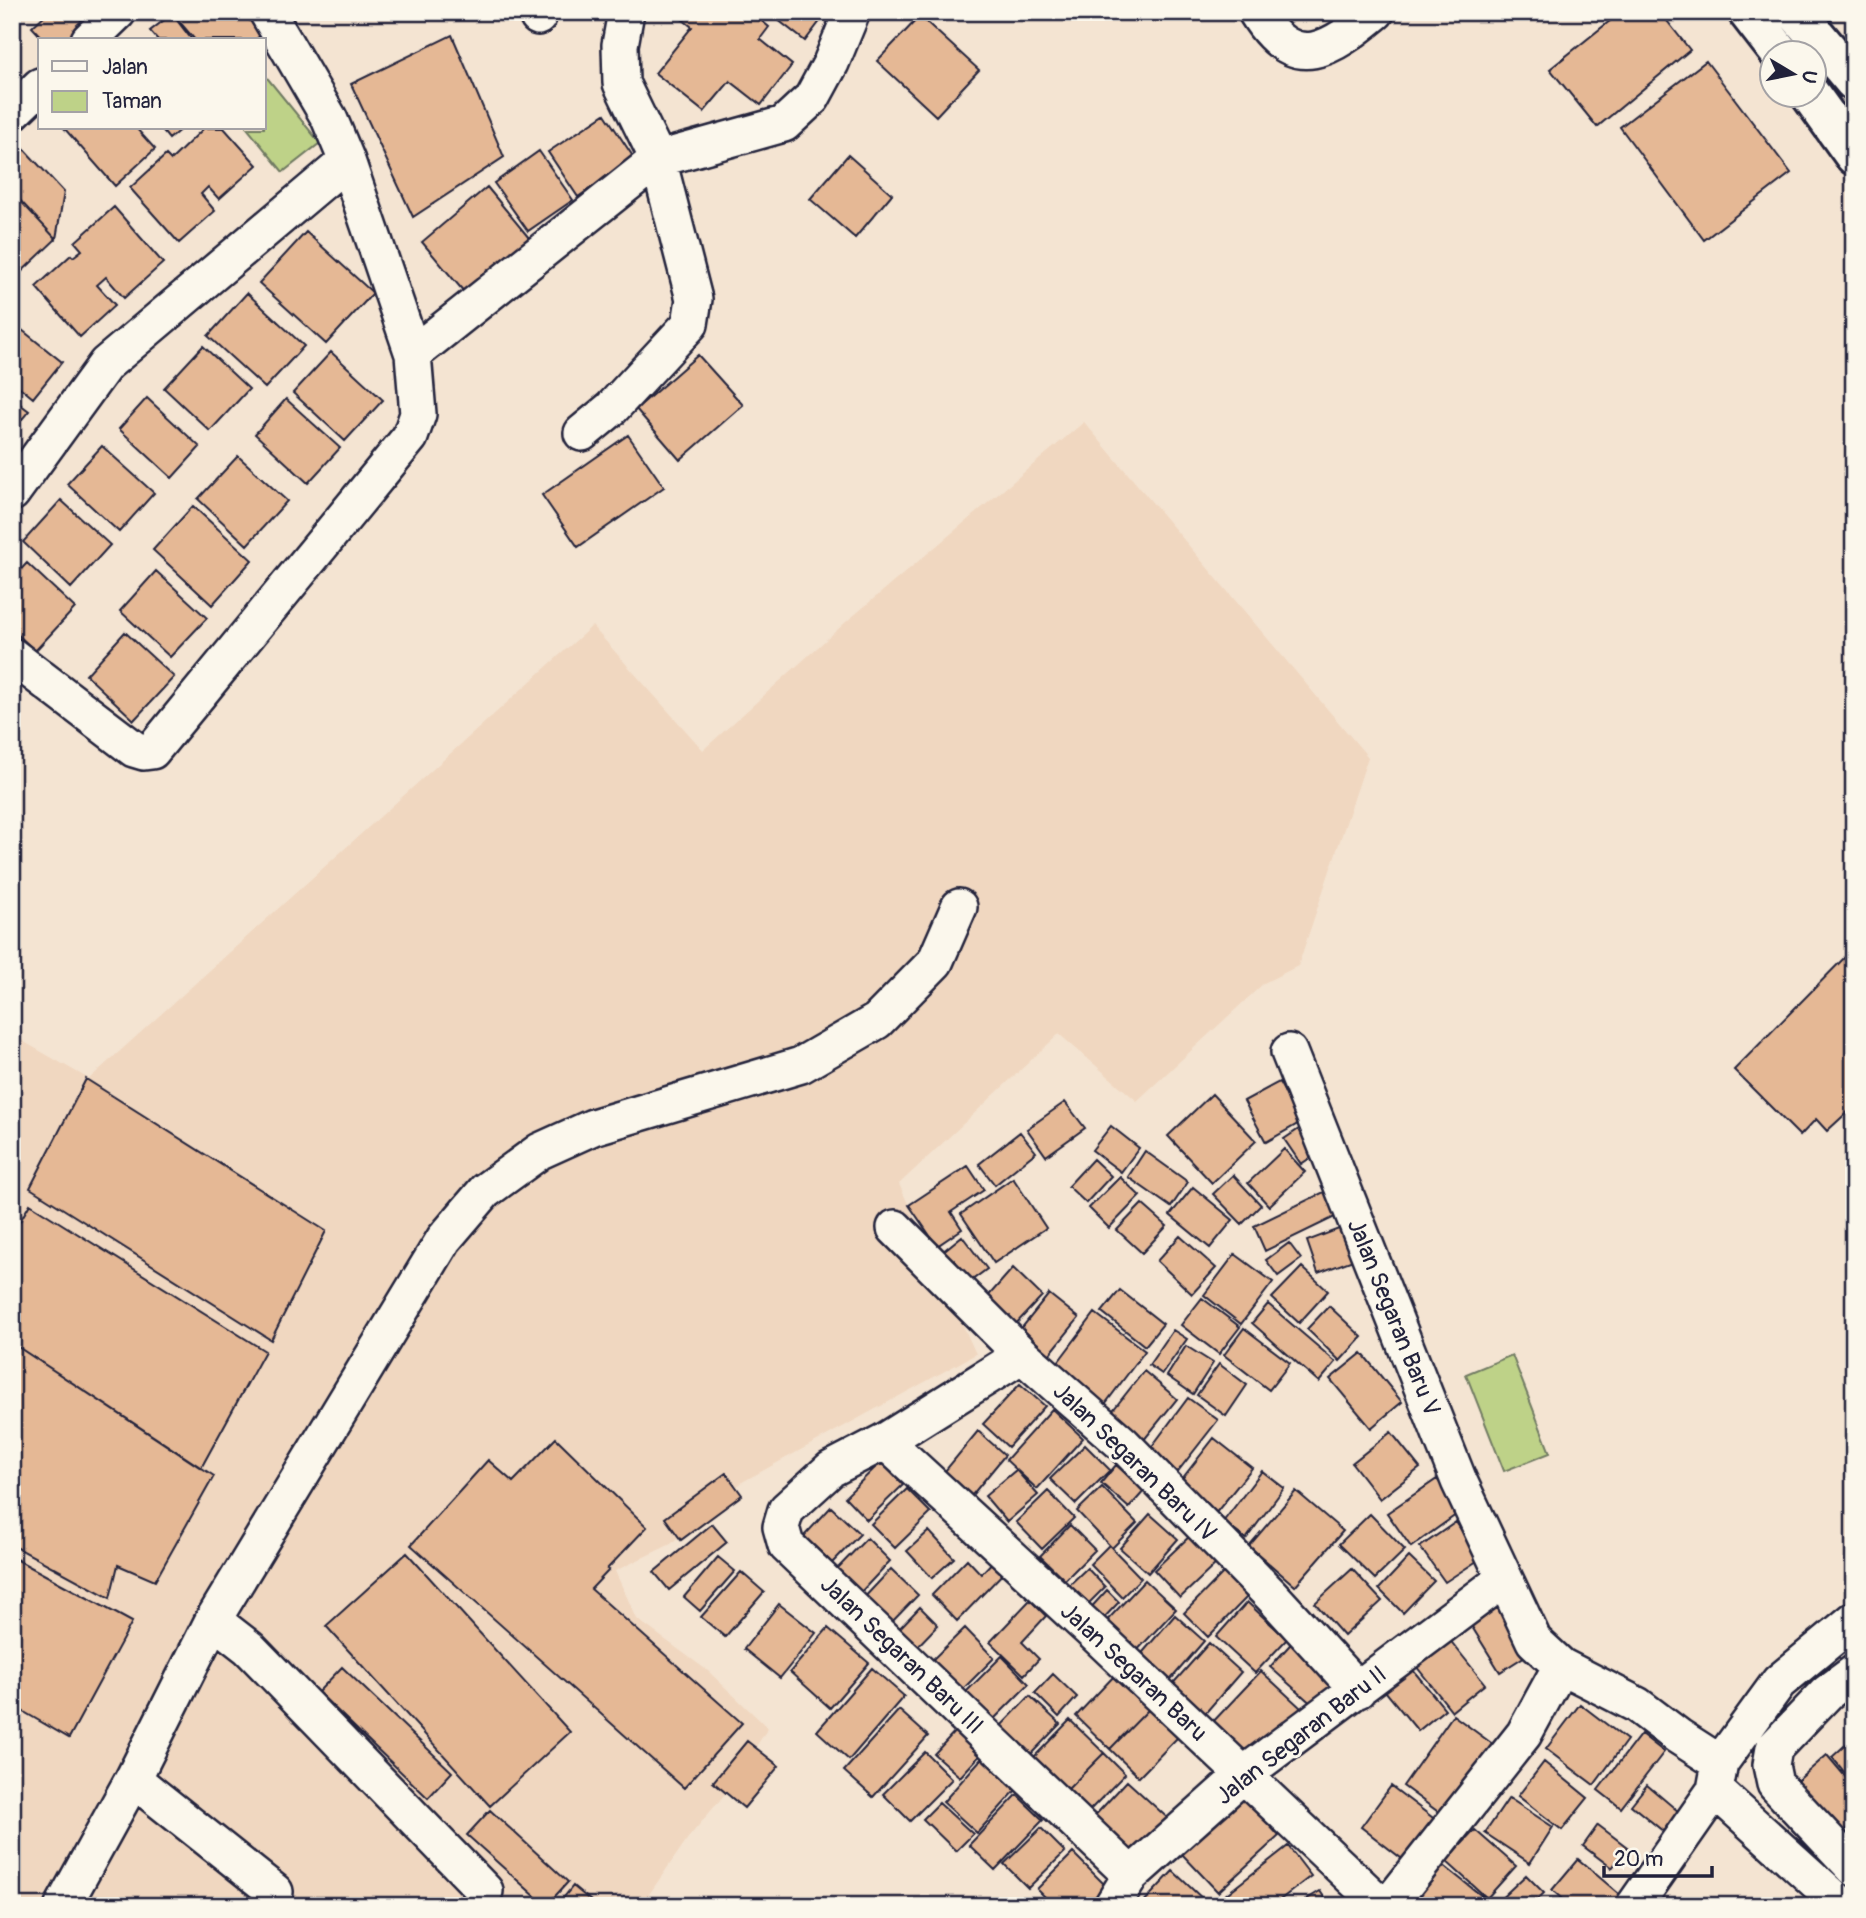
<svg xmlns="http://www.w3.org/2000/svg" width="1866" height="1918" font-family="Pangolin,sans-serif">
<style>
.built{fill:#f0d7c0}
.green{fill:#bed288;stroke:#707a62;stroke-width:2}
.building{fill:#e5b895;stroke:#22223b;stroke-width:2}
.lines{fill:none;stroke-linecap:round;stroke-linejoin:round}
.minor-casing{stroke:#22223b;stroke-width:40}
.major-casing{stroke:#22223b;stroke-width:44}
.minor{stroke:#fbf7ec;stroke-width:35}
.major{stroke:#fbf7ec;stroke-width:38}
.labels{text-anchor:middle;stroke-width:6;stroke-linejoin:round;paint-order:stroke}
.street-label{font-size:24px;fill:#22223b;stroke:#fbf7ec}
</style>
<rect width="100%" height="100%" fill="#f4e4d2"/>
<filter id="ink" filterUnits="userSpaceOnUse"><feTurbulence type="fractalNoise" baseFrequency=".0143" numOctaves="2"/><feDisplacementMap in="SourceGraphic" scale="14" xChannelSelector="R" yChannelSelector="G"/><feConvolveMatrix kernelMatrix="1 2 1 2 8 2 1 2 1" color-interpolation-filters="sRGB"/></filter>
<g filter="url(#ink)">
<!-- built -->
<path class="built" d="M1084 422 1368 757 1298 966 1264 983 1137 1101 1059 1034 899 1184 976 1354 744 1481 701 1514 671 1544 615 1571 637 1619 708 1671 768 1728 726 1793 688 1838 641 1906H12V1035L89 1079 592 626 703 750 846 622Z"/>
<!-- green -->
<path class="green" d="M264 74 320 143 283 172 247 128H264Z
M1512 1355 1550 1453 1504 1471 1466 1374Z"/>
<!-- building -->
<path class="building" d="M48 12H74L88 28 73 40H44L32 27Z
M175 12H252L267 30 255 40H195L173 14Z
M679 12H751L769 27 760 39 792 65 761 105 730 81 704 112 655 73 692 27 677 15Z
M768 12H827L805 41Z
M1621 12H1660L1690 50 1597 127 1550 69Z
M172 14 192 40H158L150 31Z
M920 16 979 70 936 116 877 61Z
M452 35 504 157 413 217 351 84Z
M1706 61 1791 173 1704 240 1620 127Z
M12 68 30 88 12 105Z
M605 114 634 158 578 197 548 152Z
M64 128H136L155 149 115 186Z
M160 128H182L169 139Z
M204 128H224L257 165 219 199 208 187 201 194 215 211 179 243 130 188 166 155 171 160Z
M23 148 64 192 56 239 15 195Z
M539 151 573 200 528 231 494 183Z
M848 155 892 194 855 238 810 199Z
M487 187 529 238 465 293 422 242Z
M15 195 56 239 16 277 12 273V197Z
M114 207 163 263 124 298 106 277 97 285 115 305 80 337 36 287 71 255 73 257 82 250 75 242Z
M306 232 373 293 326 344 259 283Z
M247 293 304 346 265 388 208 336Z
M12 322 62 362 33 398 16 384 12 388Z
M203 346 249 389 210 431 164 388Z
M331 352 383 400 345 441 293 393Z
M698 355 743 405 680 460 636 409Z
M12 398 29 411 12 431Z
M147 398 200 447 172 478 119 429Z
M286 399 340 448 308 483 255 434Z
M628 435 664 487 578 547 542 495Z
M102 446 154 493 119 532 67 484Z
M238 456 287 501 247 545 198 499Z
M61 500 110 545 71 588 23 542Z
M193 506 252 560 212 605 153 550Z
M27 563 75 608 35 651 12 629V579Z
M156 571 207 618 170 657 120 611Z
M125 632 174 677 134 720 86 675Z
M1854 948V1106L1827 1131 1816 1119 1800 1136 1734 1070Z
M86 1079 326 1231 271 1340 30 1188Z
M1279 1082 1301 1122 1266 1142 1244 1101Z
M1212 1094 1256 1141 1212 1183 1168 1136Z
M1065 1102 1085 1128 1046 1156 1027 1129Z
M1111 1126 1139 1148 1121 1172 1092 1150Z
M1302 1127 1319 1152 1301 1164 1284 1139Z
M1020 1132 1036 1152 995 1185 979 1164Z
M1284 1149 1305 1172 1269 1206 1248 1183Z
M1145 1151 1188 1182 1171 1207 1128 1177Z
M1093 1159 1111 1176 1086 1203 1068 1186Z
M968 1166 984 1190 951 1212 962 1229 937 1246 909 1205Z
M1233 1175 1261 1205 1242 1224 1213 1194Z
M1120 1177 1140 1196 1109 1228 1089 1208Z
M1013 1178 1046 1228 994 1263 961 1214Z
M1193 1187 1233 1220 1210 1248 1170 1215Z
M1328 1190 1339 1215 1265 1251 1254 1226Z
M30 1204 265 1351 201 1468 12 1343V1235Z
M1142 1204 1167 1226 1142 1253 1117 1230Z
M1352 1224 1364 1256 1318 1273 1307 1241Z
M962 1236 987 1269 960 1289 936 1257Z
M1180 1236 1216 1268 1192 1294 1157 1261Z
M1289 1243 1301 1259 1278 1276 1266 1260Z
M1235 1254 1273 1282 1241 1324 1204 1295Z
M1302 1267 1328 1291 1299 1323 1272 1298Z
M1013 1268 1042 1296 1013 1327 984 1301Z
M1120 1290 1163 1324 1145 1346 1102 1312Z
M1049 1294 1079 1318 1046 1359 1016 1335Z
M1202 1298 1240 1327 1219 1354 1181 1325Z
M1268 1304 1336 1362 1319 1382 1252 1323Z
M1329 1306 1362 1337 1340 1361 1307 1329Z
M1095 1313 1145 1351 1099 1412 1049 1374Z
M1244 1328 1290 1363 1269 1390 1224 1355Z
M1173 1330 1187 1339 1162 1374 1149 1365Z
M12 1343 214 1476 155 1581 118 1565 110 1598 12 1545Z
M1186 1346 1213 1363 1193 1394 1167 1376Z
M1362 1353 1402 1402 1371 1428 1330 1379Z
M1219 1364 1247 1385 1226 1416 1197 1395Z
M1144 1371 1177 1399 1139 1446 1106 1419Z
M1020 1384 1045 1406 1008 1447 983 1424Z
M1188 1398 1218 1420 1175 1475 1147 1453Z
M1052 1409 1083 1438 1037 1489 1006 1460Z
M978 1431 1005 1455 968 1500 940 1477Z
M1391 1432 1420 1468 1380 1499 1352 1463Z
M556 1438 647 1527 607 1569 609 1570 591 1589 742 1723 684 1788 411 1545 488 1460 513 1482Z
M1214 1438 1252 1468 1215 1514 1178 1484Z
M1085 1445 1110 1470 1076 1504 1050 1479Z
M881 1462 903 1485 867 1520 845 1497Z
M1116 1465 1145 1490 1129 1508 1101 1483Z
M1016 1470 1038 1495 1007 1522 985 1496Z
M1262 1471 1284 1488 1246 1539 1223 1522Z
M726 1473 742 1495 681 1540 665 1518Z
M1437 1479 1460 1512 1411 1547 1387 1513Z
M1102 1487 1137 1523 1112 1548 1077 1511Z
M907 1489 931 1513 895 1548 871 1524Z
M1048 1491 1074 1518 1042 1549 1016 1522Z
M1296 1491 1343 1531 1295 1586 1249 1546Z
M831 1507 860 1534 832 1563 804 1536Z
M1150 1514 1178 1539 1148 1573 1120 1548Z
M1370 1514 1405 1550 1375 1579 1339 1544Z
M1456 1522 1480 1559 1445 1582 1420 1547Z
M712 1524 727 1542 669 1590 654 1572Z
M1070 1525 1095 1550 1065 1580 1040 1556Z
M929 1531 954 1558 932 1578 907 1551Z
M1192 1534 1218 1562 1180 1598 1154 1570Z
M867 1538 890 1561 859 1594 835 1571Z
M1109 1545 1141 1578 1122 1597 1090 1564Z
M407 1553 570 1732 490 1806 326 1626Z
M12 1557 132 1622 69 1738 12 1705Z
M718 1557 735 1571 700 1611 684 1597Z
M997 1557 1008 1568 957 1621 932 1595 967 1559 981 1574Z
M1409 1557 1434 1581 1403 1613 1379 1589Z
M1087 1568 1105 1587 1083 1609 1065 1589Z
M891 1569 918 1595 888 1626 861 1601Z
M1352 1569 1382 1601 1344 1636 1315 1603Z
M1225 1571 1249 1595 1208 1637 1184 1613Z
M741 1572 764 1592 725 1637 701 1617Z
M1145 1580 1176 1609 1131 1657 1100 1628Z
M1107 1590 1119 1602 1099 1623 1087 1612Z
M1030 1600 1046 1616 1022 1642 1039 1659 1024 1675 990 1642Z
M1247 1602 1287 1639 1255 1673 1216 1637Z
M1502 1602 1533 1651 1500 1672 1469 1622Z
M779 1604 816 1633 780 1678 744 1649Z
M920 1607 938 1625 912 1652 894 1634Z
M1175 1615 1204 1641 1166 1685 1137 1659Z
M828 1628 869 1663 830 1708 790 1672Z
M965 1628 994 1658 959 1693 929 1663Z
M1445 1634 1485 1684 1452 1711 1412 1661Z
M1297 1637 1341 1676 1314 1706 1270 1667Z
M1209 1643 1241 1672 1201 1718 1169 1688Z
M1002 1656 1029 1684 991 1722 964 1694Z
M342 1667 452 1772 428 1798 318 1692Z
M872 1668 904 1696 849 1760 817 1731Z
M1412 1669 1445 1709 1418 1731 1385 1691Z
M1261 1671 1301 1708 1250 1763 1210 1725Z
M1053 1674 1077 1697 1059 1717 1035 1693Z
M1116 1674 1151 1707 1110 1749 1076 1716Z
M1030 1696 1060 1724 1027 1758 997 1730Z
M1580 1704 1627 1740 1594 1785 1546 1749Z
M1151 1707 1179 1736 1139 1777 1110 1749Z
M899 1710 928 1736 873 1797 844 1771Z
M1453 1715 1498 1748 1448 1819 1403 1786Z
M1070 1720 1104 1753 1065 1792 1032 1759Z
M958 1728 983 1752 960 1777 934 1754Z
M1641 1734 1664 1752 1621 1808 1598 1790Z
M1852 1739 1854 1741V1784L1832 1757Z
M747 1741 779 1766 744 1808 713 1782Z
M925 1752 952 1779 910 1821 883 1794Z
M1104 1753 1125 1774 1087 1813 1065 1792Z
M1827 1755 1854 1787V1822L1831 1842 1787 1790Z
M982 1758 1016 1790 977 1833 943 1802Z
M1544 1762 1588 1798 1562 1830 1518 1796Z
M1127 1781 1172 1822 1133 1864 1088 1823Z
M1647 1785 1685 1817 1669 1836 1631 1805Z
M1391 1786 1441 1824 1410 1865 1361 1827Z
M1017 1795 1043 1820 995 1870 969 1845Z
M1242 1795 1279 1836 1218 1892 1181 1853Z
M1509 1798 1553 1827 1530 1863 1485 1833Z
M939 1803 973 1834 956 1851 923 1819Z
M490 1810 568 1882 546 1906 467 1835Z
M1598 1825 1627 1847 1612 1868 1583 1846Z
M1041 1828 1065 1852 1028 1888 1004 1864Z
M1475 1830 1516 1866 1487 1898 1446 1861Z
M1288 1846 1311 1876 1272 1906H1231L1224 1896Z
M1073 1853 1107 1887 1089 1906H1054L1037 1889Z
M1578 1859 1632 1905 1631 1906H1570L1552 1890Z
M1443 1865 1483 1897 1476 1906H1411Z
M1173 1871 1205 1901 1200 1906H1140Z
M1526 1875 1544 1893 1531 1906H1493Z
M573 1886 597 1906H557Z
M1320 1891 1330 1906H1296Z"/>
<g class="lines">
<!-- minor casing -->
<g class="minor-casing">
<path id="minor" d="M537 12 538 17
M1256 12C1295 76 1331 49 1376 12
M89 40 118 12
M12 113 40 86
M413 354 658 159 621 83 620 45 626 12
M582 433 611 409 690 324 694 299 658 159 784 124 812 98 831 63 852 12
M12 493 106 364 347 161
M12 656 134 749 144 752 152 751 410 437 418 414 413 354 347 161 329 118 267 12
M1289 1052 1459 1481 1534 1641 1561 1666 1637 1705 1678 1736 1720 1763
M895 1228 1022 1355
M885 1441 1095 1634 1382 1906
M213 1620 249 1648 485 1891
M1854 1673 1827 1693 1774 1748 1771 1765 1775 1784 1854 1868
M133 1779 275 1892
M1715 1790 1843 1906
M1131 1875 786 1545 781 1527 786 1510 831 1469 885 1441 1022 1355 1123 1444 1272 1596 1358 1690
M63 1906 133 1779 213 1620 444 1239 485 1191 540 1151 593 1127 801 1065 877 1021 935 962 959 907
M1112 1906 1131 1875 1243 1775 1504 1579
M1388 1906 1524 1734 1561 1666
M1634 1906 1715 1790 1720 1763 1779 1682 1854 1620"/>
</g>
<!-- major casing -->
<g class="major-casing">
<path id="major" d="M1748 12 1779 52
M1796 12 1854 81
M1810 94 1854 155"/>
</g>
<!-- minor -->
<use href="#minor" class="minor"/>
<!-- major -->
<use href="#major" class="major"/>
</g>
</g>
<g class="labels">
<!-- street labels -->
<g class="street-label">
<text transform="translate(1394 1317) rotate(68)" y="8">Jalan Segaran Baru V</text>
<text transform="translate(1135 1462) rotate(44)" y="8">Jalan Segaran Baru IV</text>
<text transform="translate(902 1655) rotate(44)" y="8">Jalan Segaran Baru III</text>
<text transform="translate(1134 1672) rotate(43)" y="8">Jalan Segaran Baru</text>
<text transform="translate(1301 1735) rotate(-38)" y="8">Jalan Segaran Baru II</text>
</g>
</g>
<!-- margin -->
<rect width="1866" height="1918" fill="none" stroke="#fbf7ec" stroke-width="42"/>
<rect x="21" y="21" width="1824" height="1876" fill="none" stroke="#22223b" stroke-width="2.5" filter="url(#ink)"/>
<!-- legend -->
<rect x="38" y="38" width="228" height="91" fill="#fbf7ec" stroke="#a4a2a5" stroke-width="2"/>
<rect x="52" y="61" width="35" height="10" fill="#fbf7ec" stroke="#a4a2a5" stroke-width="2"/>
<text x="102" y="74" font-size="21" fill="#22223b">Jalan</text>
<rect x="52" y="91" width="35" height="21" fill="#bed288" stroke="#a4a2a5" stroke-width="2"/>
<text x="102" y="108" font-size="21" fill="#22223b">Taman</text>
<!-- north arrow -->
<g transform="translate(1793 74) rotate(100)"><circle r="33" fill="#fbf7ec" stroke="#a4a2a5" stroke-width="2"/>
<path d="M0-5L12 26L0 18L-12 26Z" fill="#22223b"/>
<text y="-10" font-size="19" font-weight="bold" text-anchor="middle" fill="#22223b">U</text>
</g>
<!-- scale -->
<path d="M1604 1866v10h108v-10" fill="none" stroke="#22223b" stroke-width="3.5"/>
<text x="1614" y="1866" font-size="21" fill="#22223b" stroke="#fbf7ec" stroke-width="5" paint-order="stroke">20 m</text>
</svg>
